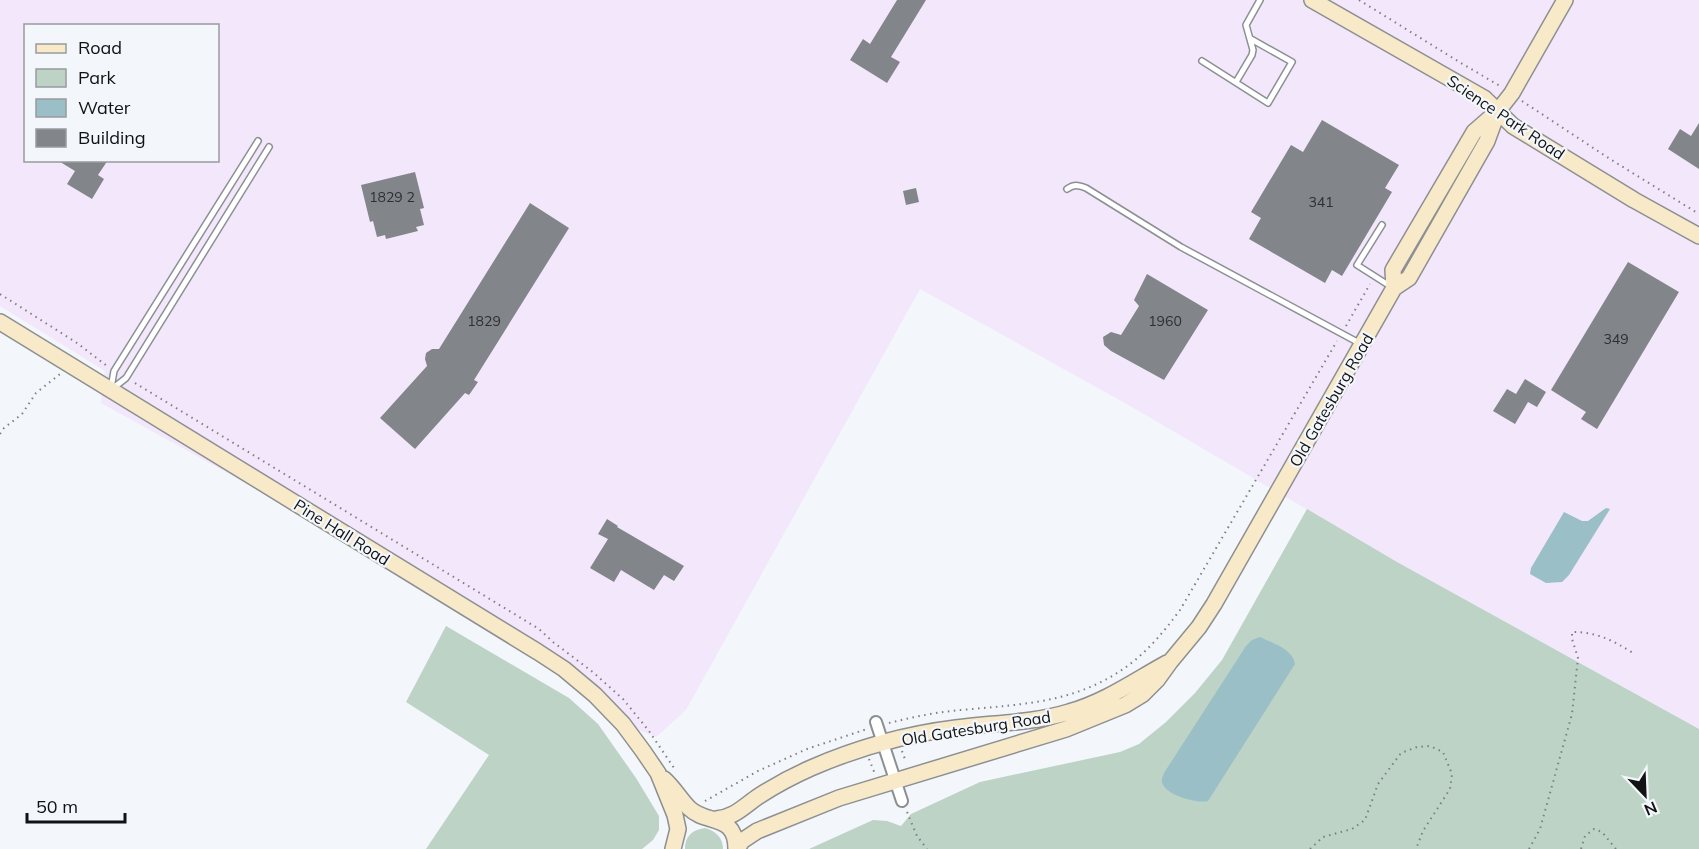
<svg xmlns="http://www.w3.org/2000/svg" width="1699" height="849" font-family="Mulish,sans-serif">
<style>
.commercial{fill:#f3e7fb;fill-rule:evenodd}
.green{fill:#bcd3c5}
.water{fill:#9abfc7}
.building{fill:#828589}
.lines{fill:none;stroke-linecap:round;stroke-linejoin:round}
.lane-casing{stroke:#8c9093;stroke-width:8}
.street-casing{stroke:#8c9093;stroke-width:14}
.secondary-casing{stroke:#8c9093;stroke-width:18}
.path{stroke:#7d7f82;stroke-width:2;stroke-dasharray:1.5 4.5;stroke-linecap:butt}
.lane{stroke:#fff;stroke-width:5}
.street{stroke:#fff;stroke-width:10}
.secondary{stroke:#f8eac8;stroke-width:15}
.labels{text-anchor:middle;stroke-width:4.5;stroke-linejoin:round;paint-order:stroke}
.number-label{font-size:14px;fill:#2d2f30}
.street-label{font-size:16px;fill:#111213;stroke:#f3f6fa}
</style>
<rect width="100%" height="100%" fill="#f3f6fa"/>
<!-- commercial -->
<path class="commercial" d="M0 0H1699V729L1397 562 1132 407 920 289 686 710 656 737 623 724 595 695 410 574 101 403 105 371 0 306ZM26 26H218V160H26Z"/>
<!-- green -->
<path class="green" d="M1307 509 1397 562 1699 729V849H809L873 820 887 821 901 826 911 814 980 782 1120 752 1139 744 1166 722 1195 693 1222 660Z
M446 626 569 698 598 724 636 778 659 816V830L653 840 642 849H426L489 755 406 702Z
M705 828C715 831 723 837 723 849H685C685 836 692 830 705 828Z"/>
<!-- water -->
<path class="water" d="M1606 508 1610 509 1569 575 1562 582 1546 583 1530 574 1531 568 1564 512 1582 521H1588Z
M1260 637C1272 643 1293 649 1295 664L1208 801C1198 804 1164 795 1162 782 1161 780 1163 776 1164 773L1246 646 1252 640Z"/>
<!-- building -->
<path class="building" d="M897 0H926L891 57 900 62 887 83 850 60 863 39 870 44Z
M1322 120 1399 165 1385 188 1392 192 1342 276 1332 270 1325 283 1249 239 1261 218 1251 212 1291 145 1303 152Z
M1699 123V169L1668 149 1680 129 1691 136Z
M57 160H108L98 175 104 179 92 199 67 184 75 171Z
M415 172 424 208 420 209 424 225 416 227 418 231 386 239 385 235 377 237 373 221 370 222 361 185Z
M916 188 919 202 906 205 903 191Z
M530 203 569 228 474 380 478 382 469 395 465 393 415 449 380 418 427 366 425 359 426 353 432 349H439Z
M1628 262 1679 292 1597 429 1581 419 1586 412 1551 390Z
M1147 274 1208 310 1164 380 1111 351 1104 345 1103 337 1111 332 1121 335 1139 306 1134 300Z
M1525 379 1546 392 1537 407 1528 402 1515 424 1493 411 1507 389 1516 394Z
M607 519 618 526 617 527 684 566 674 581 664 575 654 590 621 570 614 582 590 568 608 539 598 534Z"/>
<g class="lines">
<!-- lane casing -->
<g class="lane-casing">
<path id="lane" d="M1202 61 1268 103 1292 62 1251 39
M1236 82 1252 55 1253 50 1246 25 1260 0
M1067 189C1074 184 1078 185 1086 188L1181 247 1361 344
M1382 225 1357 265 1390 286
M111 388 114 371 258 141
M112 389 126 378 269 147"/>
</g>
<!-- street casing -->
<g class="street-casing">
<path id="street" d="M876 722 902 801"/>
</g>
<!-- secondary casing -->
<g class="secondary-casing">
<path id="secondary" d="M1312 0 1484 98 1513 126 1634 200 1699 236
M1394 288 1393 270 1474 132 1498 111 1512 93 1565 0
M0 322 538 652 564 669 595 695 623 724 643 751 658 773 675 815 678 829 673 849
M664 779C674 788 680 799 689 808 706 825 736 813 736 849
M716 819C734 818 744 806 759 796 776 785 793 776 811 768 857 748 907 734 956 728 994 723 1033 723 1069 712 1105 702 1134 681 1167 663
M737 849 742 841 757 831 839 798 1066 729 1125 705 1143 694 1157 680 1170 662 1199 627 1214 604 1394 288 1409 278 1487 141 1498 111"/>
</g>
<!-- path -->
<path class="path" d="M1359 0 1461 63 1500 86
M1522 101 1610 159 1699 214
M0 294 77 343 107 366
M1346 326 1370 284
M135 383 539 629 553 642 594 673 623 699 649 731 674 768
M0 434 4 428 22 414 36 393 60 374
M889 723C913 717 937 712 961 710 1025 704 1081 703 1134 661 1152 646 1166 629 1180 610L1337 341
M902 751 906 762
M869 759 875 774
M705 801 758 771 807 749 867 729
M907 812 917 836 927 849
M1310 849 1323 837 1352 829 1365 820 1378 784 1401 753 1417 747 1430 746 1443 752 1452 774 1450 789 1423 831 1416 849
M1529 849 1540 829 1572 714 1578 658 1572 639V632C1597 632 1612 640 1633 653
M1581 849 1585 836 1594 829 1602 832 1616 849"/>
<!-- lane -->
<use href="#lane" class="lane"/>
<!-- street -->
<use href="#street" class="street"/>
<!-- secondary -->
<use href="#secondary" class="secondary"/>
</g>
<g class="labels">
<!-- number labels -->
<g class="number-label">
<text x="392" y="202">1829 2</text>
<text x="1321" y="207">341</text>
<text x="484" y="326">1829</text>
<text x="1165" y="326">1960</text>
<text x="1616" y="344">349</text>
</g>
<!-- street labels -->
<g class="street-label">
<text transform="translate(1506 117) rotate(34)" y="6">Science Park Road</text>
<text transform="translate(1331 400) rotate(-60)" y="6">Old Gatesburg Road</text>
<text transform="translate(342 532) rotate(32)" y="6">Pine Hall Road</text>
<text transform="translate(976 728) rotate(-9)" y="6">Old Gatesburg Road</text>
</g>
</g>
<!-- legend -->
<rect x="24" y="24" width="195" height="138" fill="#f3f6fa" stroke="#999b9e" stroke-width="1.5"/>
<rect x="36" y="44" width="30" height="9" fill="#f8eac8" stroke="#999b9e" stroke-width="1.5"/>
<text x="78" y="54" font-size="18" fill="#111213">Road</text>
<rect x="36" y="69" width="30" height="18" fill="#bcd3c5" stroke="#999b9e" stroke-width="1.5"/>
<text x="78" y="84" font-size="18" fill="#111213">Park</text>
<rect x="36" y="99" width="30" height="18" fill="#9abfc7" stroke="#999b9e" stroke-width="1.5"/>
<text x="78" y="114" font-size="18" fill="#111213">Water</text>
<rect x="36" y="129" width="30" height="18" fill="#828589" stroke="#999b9e" stroke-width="1.5"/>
<text x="78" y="144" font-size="18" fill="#111213">Building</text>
<!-- north arrow -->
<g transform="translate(1645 795) rotate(157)" stroke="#f3f6fa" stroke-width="4.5" paint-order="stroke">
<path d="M0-4.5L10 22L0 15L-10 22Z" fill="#111213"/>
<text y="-9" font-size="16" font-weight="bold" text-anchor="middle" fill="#111213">N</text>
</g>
<!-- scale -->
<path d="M27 813v9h98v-9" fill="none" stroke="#111213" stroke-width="3"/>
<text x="36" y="813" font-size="18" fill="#111213" stroke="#f3f6fa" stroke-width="4.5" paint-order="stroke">50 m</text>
</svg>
